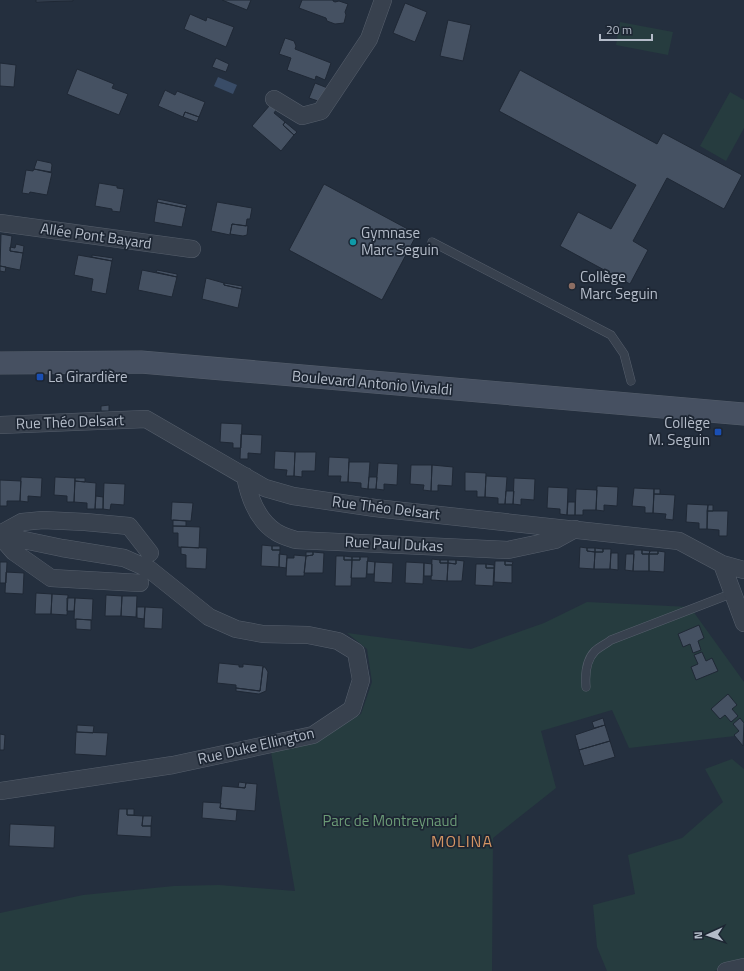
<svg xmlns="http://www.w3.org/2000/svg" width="744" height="971" font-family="'Titillium Web',sans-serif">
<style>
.green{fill:#263c3f}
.water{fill:#394c67}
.building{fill:#455162;stroke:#1f2835}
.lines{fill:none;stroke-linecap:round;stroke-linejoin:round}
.lane-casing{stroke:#565f6c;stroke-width:9}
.street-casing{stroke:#565f6c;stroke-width:18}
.secondary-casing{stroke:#565f6c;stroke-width:23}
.lane{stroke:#38414e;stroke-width:8}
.street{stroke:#38414e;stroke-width:17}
.secondary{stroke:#465061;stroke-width:22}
.culture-dot{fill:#0f9aa8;stroke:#1d2633;stroke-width:1.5}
.education-dot{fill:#8d6e63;stroke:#1d2633;stroke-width:1.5}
.transit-dot{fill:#1a4fb4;stroke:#1d2633;stroke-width:1.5}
.labels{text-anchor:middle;stroke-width:3.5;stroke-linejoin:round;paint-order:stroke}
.poi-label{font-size:15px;fill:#b4bcc9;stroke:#1d2633;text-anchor:start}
.street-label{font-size:15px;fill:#b4bcc9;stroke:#1d2633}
.park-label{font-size:15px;fill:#6b9a76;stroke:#1d2633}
.neighbourhood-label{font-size:16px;letter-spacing:1px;fill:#d59563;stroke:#1d2633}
</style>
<rect width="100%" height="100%" fill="#242f3e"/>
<!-- green -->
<path class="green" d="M620 22 673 32 668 55 616 45Z
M730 92 744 100V128L726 161 700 146Z
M587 602 690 607 744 682V735L629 748 612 710 541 731 556 788 493 838 492 971H0V913L83 895 174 886 219 885 295 891 271 752 321 740 361 714 372 682 367 649 347 633 471 649 544 623Z
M732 759 744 769V961L714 971H607L597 947 593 905 635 894 628 855 682 838 723 802 705 769Z"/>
<!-- water -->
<path class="water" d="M218 77 237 85 233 94 214 86Z"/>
<!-- building -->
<path class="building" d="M36 0H73V1L36 2Z
M222 0H251L247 10Z
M302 0H333V1L335 2 339 1 348 4 345 12 346 15 344 23 335 24 327 21 326 18 299 8Z
M405 3 427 12 415 42 393 33Z
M190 14 206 21 207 17 234 27 226 47 184 29Z
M448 20 471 25 463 61 440 56Z
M285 38 294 41 296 46 295 49 331 63 325 80 316 76 315 80 287 70 291 58 279 54Z
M216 58 229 64 226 72 212 67Z
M0 63 16 65 14 87 0 86Z
M77 69 114 84 112 88 128 94 119 115 67 94Z
M520 70 657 144 663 133 742 175 724 209 667 178 633 241 648 250 630 284 560 246 578 212 611 229 636 185 499 111Z
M315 83 330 89 321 102 309 98Z
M165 90 175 95 177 91 205 102 199 117 185 112 183 117 158 106Z
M270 105 276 110 274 113 285 122 283 125 294 135 281 151 252 126Z
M185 112 199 117 197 122 183 117Z
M285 122 297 132 294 135 283 125Z
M37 160 51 163 52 165 51 172 34 169Z
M34 169 52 173 47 195 30 192 29 194 22 193 26 170 33 171Z
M99 183 117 186V188L124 189 120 212 112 211V209L95 206Z
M324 184 417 234 382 300 289 250Z
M158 199 187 205 186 208 157 202Z
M157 202 186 208 182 227 154 222Z
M217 202 252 208 250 219H247L246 226 232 224 230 235 211 231Z
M232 224 248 226 247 235 243 236 230 234Z
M1 234 12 236 10 251 23 253 20 270 0 266Z
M16 244 24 246 23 253 10 251V247L15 248Z
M78 255 112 261 106 294 91 291 93 279 74 275Z
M92 255 113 258 112 261 92 257Z
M0 266 6 267 5 272 0 271Z
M142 270 177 277 172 297 138 290Z
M157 270 177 274V277L156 272Z
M206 278 224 283V285L242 289 238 308 202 299Z
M224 283 242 286V289L224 285Z
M109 405V411H101V406Z
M221 423 242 424 241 448H233V443L220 442Z
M241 434 262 435 261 454 248 453V459H240Z
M275 451 295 452 294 476H286L287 470 274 469Z
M295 452H316L315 471H302V477L294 476Z
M329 457 349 458 348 482H340L341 476H328Z
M349 462H370L368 489 361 488V483L348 482Z
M378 463 398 464 397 485 384 484V490L376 489Z
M411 465H432L431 491 423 490 424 485 410 484Z
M432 465 453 467 452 486 438 485V491H431Z
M465 472 486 473 485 497H477V491H465Z
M486 476 507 477 505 504H498V498L485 497Z
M21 477 42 478 41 497 28 496V502L20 501Z
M55 477 75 478 74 502H67V496L54 495Z
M369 477H377L376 489H368Z
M75 478H85V482L75 481Z
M514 478 535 479 534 500 521 499V505L513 504Z
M0 480 21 481 20 501H7V506H0Z
M75 481 96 483 95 509H87V503L74 502Z
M104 483 125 484 124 505 111 504 110 510 103 509Z
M597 486 618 487 617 506 604 505V511L596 510Z
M548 487 568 488 567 515 560 514V509L547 508Z
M634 488 654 489 653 513H645V507L632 506Z
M576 489 597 490 596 510H583V515H575Z
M654 489H660V494H654Z
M506 491H514L513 504H505Z
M654 494 675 495 673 520 665 519 666 514 653 513Z
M96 496 103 497V509H95Z
M172 502 193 503 191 521 171 520Z
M568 502H575V515H567Z
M687 504 708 505 707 529H699V523L686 522Z
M708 505H713V511H707Z
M707 511H728L727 536H719V530L707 529Z
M173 520 186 521V526H173Z
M173 526 200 527 199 548 178 547V533H173Z
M262 545 272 546V550H280L279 567 261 566Z
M272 546H280V550H272Z
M181 547 207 548 206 569 186 568V555L181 554Z
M580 547 587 548V551L595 552 594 569 579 568Z
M587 548H595V552L587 551Z
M595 548 603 549V552H595Z
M603 549H611L610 569H594L595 552H603Z
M634 550H642V554H649V571H633Z
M642 550 650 551 649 554H642Z
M650 551H658V554H649Z
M658 551 665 552 664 572 649 571V554H658Z
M306 552H313V555L306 556Z
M313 552 324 553 323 573H304L306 556 313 555Z
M611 553H618V570L610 569Z
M279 554 287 555 286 568 279 567Z
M626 554H634L633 571 625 570Z
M294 555 306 556 304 576H286L287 558H294Z
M336 556H344V560H352L351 586H335Z
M344 556 352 557V560H344Z
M352 557H360V560H352Z
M360 557H368L366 578H351L352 560H360Z
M432 559 440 560V563H448L447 581 431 580Z
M440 560H448V563H440Z
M448 560H456V564L448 563Z
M456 560 464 561 462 581H447L448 563 456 564Z
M367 561 375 562 374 574H367Z
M495 561H505V565H512V583L494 582Z
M505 561 513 562 512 565H505Z
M0 562H7L6 583H0Z
M375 562 393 563 392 583 374 582Z
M406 562 424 563 423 584 405 583Z
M424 563 432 564V576H424Z
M476 564H486V568H494L493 586 475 585Z
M486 564 494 565V568H486Z
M6 572 24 573 23 594 5 593Z
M36 593 52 594 51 614H35Z
M52 594 68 595 67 615 51 614Z
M106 595 122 596 121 616H105Z
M122 596H137L136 617 121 616Z
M67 598H75L74 611H67Z
M75 598 93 599 92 620 74 619Z
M137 607H145L144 619 137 618Z
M145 607 163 608 162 629 144 628Z
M76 619 91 620V630L76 629Z
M699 625 704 638 698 641 701 650 693 653 690 644 683 647 678 634Z
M702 652 706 661 712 658 718 671 696 680 691 667 698 664 694 655Z
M219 663 239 665V667H243V664L263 666 260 691 236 688V685L217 683Z
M263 667H265L268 672 266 691 259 694 236 691V688L260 691Z
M728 694 737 705 732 709 738 716 731 722 725 715 720 719 711 709Z
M603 718 605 725 594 728 592 722Z
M740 718 744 723 743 746 734 735 739 731 733 724Z
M77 725 94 726 93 733 77 732Z
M605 725 610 741 579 750 575 735Z
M76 732 108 733 106 756 75 754Z
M0 734 5 735 4 750H0Z
M610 741 615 757 584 766 579 750Z
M239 782 246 783 245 788 238 787Z
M246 783 257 784 255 811 220 808 222 786 245 788Z
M203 802 221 803 220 808 237 810 236 821 202 818Z
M119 809H127V815L143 816 142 826H151V837L117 835Z
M127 809H134V815H127Z
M143 816H152L151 826H142Z
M10 824 55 826 54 848 9 846Z"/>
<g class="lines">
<!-- lane casing -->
<g class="lane-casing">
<path id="lane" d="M432 242 611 335 624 354 631 381
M586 687C585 675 586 660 595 651 599 647 606 644 611 640L733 593"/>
</g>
<!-- street casing -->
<g class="street-casing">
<path id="street" d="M274 99 302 116 321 111 369 39 383 0
M0 223 192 249
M0 425 146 419 265 488 293 496 375 508 679 541 722 564 744 623
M245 476C249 497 257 520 276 532 282 536 290 538 296 540L508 550 555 540 575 529
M0 534 22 522 43 520 85 522 129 526 150 553
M0 535 62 548 124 558 149 569 209 617 236 629 263 634 308 635 338 641 356 652 361 680 352 709 313 735 173 765 0 791
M0 536 14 552 51 578 140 583
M722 564 744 570
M726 971 744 967"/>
</g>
<!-- secondary casing -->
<g class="secondary-casing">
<path id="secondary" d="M0 363 141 362 744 414"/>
</g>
<!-- lane -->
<use href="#lane" class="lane"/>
<!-- street -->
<use href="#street" class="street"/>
<!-- secondary -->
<use href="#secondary" class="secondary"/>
</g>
<!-- markers -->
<circle class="culture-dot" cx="353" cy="242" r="4"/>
<circle class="education-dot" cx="572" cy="286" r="4"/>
<g class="transit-dot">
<rect x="36" y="373" width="8" height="8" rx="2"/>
<rect x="714" y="428" width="8" height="8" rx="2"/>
</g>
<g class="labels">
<!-- poi labels -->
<g class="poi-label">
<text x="361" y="238">Gymnase<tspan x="361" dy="17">Marc Seguin</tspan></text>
<text x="580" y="282">Collège<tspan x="580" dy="17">Marc Seguin</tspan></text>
<text x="48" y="382">La Girardière</text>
<text x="710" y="428" text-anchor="end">Collège<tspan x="710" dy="17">M. Seguin</tspan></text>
</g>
<!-- street labels -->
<g class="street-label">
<text transform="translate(96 236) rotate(8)" y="5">Allée Pont Bayard</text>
<text transform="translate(372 383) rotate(5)" y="5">Boulevard Antonio Vivaldi</text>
<text transform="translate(70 422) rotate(-2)" y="5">Rue Théo Delsart</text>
<text transform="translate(386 508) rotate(7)" y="5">Rue Théo Delsart</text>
<text transform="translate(394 544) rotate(3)" y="5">Rue Paul Dukas</text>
<text transform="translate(256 746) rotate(-13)" y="5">Rue Duke Ellington</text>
</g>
<!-- park labels -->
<g class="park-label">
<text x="390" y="826">Parc de Montreynaud</text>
</g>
<!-- neighbourhood labels -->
<g class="neighbourhood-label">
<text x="462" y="847">MOLINA</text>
</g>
</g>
<!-- north arrow -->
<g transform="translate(708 935) rotate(267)" stroke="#1d2633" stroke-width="3" paint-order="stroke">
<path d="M0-3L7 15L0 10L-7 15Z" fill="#b4bcc9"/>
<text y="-6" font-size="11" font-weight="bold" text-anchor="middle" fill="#b4bcc9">N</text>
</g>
<!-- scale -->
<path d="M600 34v6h52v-6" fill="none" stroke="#b4bcc9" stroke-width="2"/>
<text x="606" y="34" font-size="12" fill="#b4bcc9" stroke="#1d2633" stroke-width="3" paint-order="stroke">20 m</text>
</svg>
